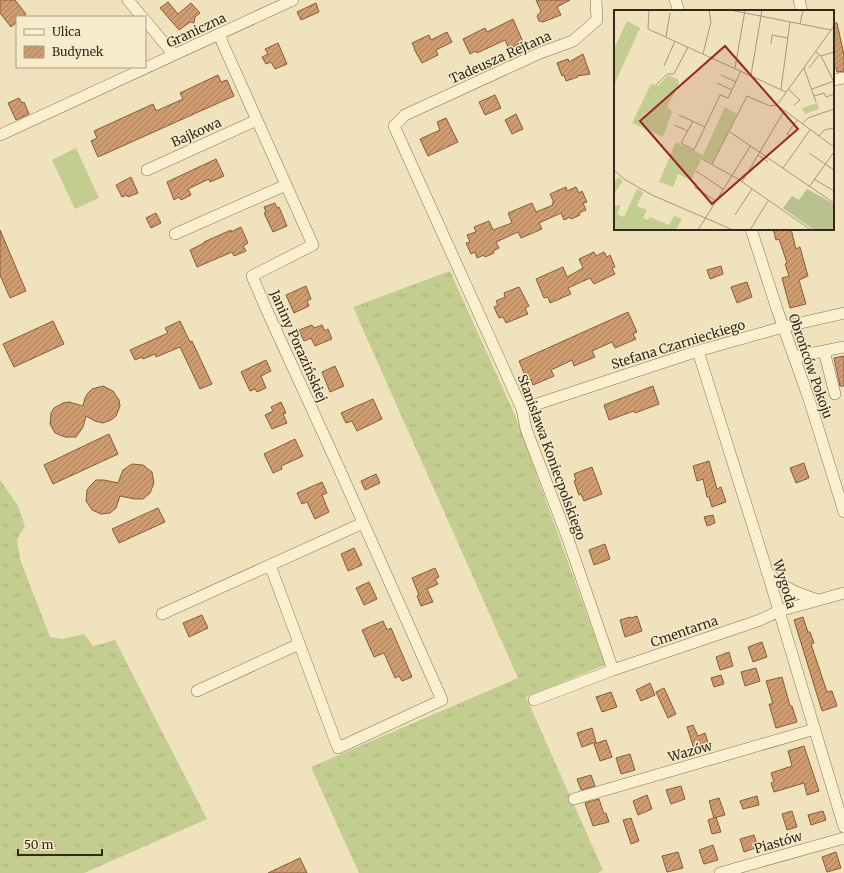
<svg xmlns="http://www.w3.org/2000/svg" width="844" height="873" font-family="Merriweather,serif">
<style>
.grass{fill:url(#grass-tufts)}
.park{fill:#c4cd90}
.building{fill:url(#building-hatch);stroke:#875c3a}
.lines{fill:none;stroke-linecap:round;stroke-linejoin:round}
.street-casing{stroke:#877255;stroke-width:12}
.street{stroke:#faefcf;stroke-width:11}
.labels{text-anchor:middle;stroke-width:3;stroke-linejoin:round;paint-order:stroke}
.street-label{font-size:13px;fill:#36291b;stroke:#f6eccc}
.inset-road{fill:none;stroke:#a5987c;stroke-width:1}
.view{fill:#992723;fill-opacity:0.15;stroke:#992723;stroke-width:2}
.inset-edge{fill:none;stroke:#36291b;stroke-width:2}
</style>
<defs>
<pattern id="grass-tufts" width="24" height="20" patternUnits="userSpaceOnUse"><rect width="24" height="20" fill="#c4cd90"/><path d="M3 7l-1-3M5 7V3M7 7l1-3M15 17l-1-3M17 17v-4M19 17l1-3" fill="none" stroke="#a9b07c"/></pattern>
<pattern id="building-hatch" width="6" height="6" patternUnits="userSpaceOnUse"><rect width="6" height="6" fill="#cf9c70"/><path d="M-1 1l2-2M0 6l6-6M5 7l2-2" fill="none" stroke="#a97f5b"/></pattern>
</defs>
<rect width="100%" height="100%" fill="#efe2bc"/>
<!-- grass -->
<path class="grass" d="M450 271 515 415 605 665 526 697 603 870 598 873H359L311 767 518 678 353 307Z
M0 480 18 506 25 526 17 539 20 559 50 637 62 639 84 634 93 646 115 640 207 819 84 873H0Z"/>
<!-- park -->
<path class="park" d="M76 148 99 198 75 209 52 160Z"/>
<!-- building -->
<path class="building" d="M0 0H15L26 14 22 17H17V22L11 27 0 13Z
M536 0H570L557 7 561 15 543 22 539 21 537 16 541 11Z
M168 2 178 14 191 3 200 13 195 17 194 23 190 22 179 30 160 8Z
M316 3 319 12 301 20 297 12Z
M513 19 523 42 509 49 505 40 477 53 476 51 470 54 463 39 485 28 487 32Z
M833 23H837L844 55V71L837 72 836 68H833Z
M447 32 452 42 436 50 438 55 422 63 414 49H415L412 43 429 35 431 40Z
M278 43 287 64 275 69 271 62 266 64 262 57 268 54 265 49Z
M583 54 590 74 577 76 578 77 566 81 564 75 562 76 557 63 568 59 569 62Z
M218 75 221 82 227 80 234 96 98 157 91 141 97 138 94 131 153 104 156 111 163 108 183 99 180 93Z
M495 95 501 108 485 115 479 102Z
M19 98 22 103 24 102 29 114 16 120 8 103Z
M516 114 523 129 512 134 505 120Z
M446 118 458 142 428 156 420 139 440 130 437 122Z
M216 159 224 176 210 182 209 179 188 189 191 195 181 200 179 197 174 200 167 182Z
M131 177 138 193 128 197 127 195 122 197 116 185Z
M566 187 567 191 576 187 579 193 582 191 587 202 583 203 586 210 579 213 580 215 571 219 570 217 564 220 561 213 539 223 542 229 521 238 518 232 496 242 499 248 493 251 494 253 485 257 484 255 477 258 475 252 471 254 466 243 470 242 467 235 476 232 474 227 489 221 493 230 512 223 508 213 532 203 536 212 553 205 552 203H554L550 194Z
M275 203 277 208 279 207 287 226 273 232 264 213 266 212 264 207Z
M156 213 161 223 151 228 146 218Z
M241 227 248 243 243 246 246 251 234 256 232 252 197 267 190 250 204 243V242L231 230V232Z
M773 229H791L796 249 800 247 808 276 799 280 806 304 790 308 782 278 789 276 785 264 787 263 779 239 776 240Z
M0 230 26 291 10 298 0 275Z
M594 252 596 256 604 252 607 257 610 255 615 267 612 268 615 274 594 284 590 278 568 288 571 294 550 303 548 297 544 298 536 279 563 267 567 277 583 268 579 259Z
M721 266 723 274 710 279 707 270Z
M747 282 752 297 737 303 731 287Z
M306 286 311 299 307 301 309 306 294 313 286 295Z
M519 287 529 306 525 308 528 314 506 323 503 317 499 318 494 307 498 305 496 301 505 297 504 293Z
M628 312 637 332 633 334 636 339 615 348 612 342 592 351 595 357 574 366 572 360 551 370 554 376 533 385 531 379 527 380 519 361Z
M53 321 64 344 14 367 3 344Z
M180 321 190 342 192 341 212 384 200 389 180 347 156 357 155 354 143 359 142 357 135 360 130 350 168 333 165 328Z
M312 325 314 328 322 325 325 331 328 329 332 339 315 346 311 338 304 341 299 330Z
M844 356V386H840L834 358Z
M266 360 271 371 261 376 266 388 257 392 255 389 250 391 241 372Z
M335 366 344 386 330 392 322 372Z
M103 386 113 391 119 400 120 406 116 416 111 420 103 423 95 421 86 416 83 427 76 437H65L55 433 50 424 51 413 54 408 63 403 69 402 83 406 85 398 88 393 92 389Z
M653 386 659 404 635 413 634 411 609 420 604 405Z
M373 399 382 419 357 431 352 421 346 423 341 413Z
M281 402 286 413 283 414 287 423 272 429 265 415 273 411 271 407Z
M109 434 118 454 53 484 44 465Z
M295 439 303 456 281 466 282 469 273 473 264 454Z
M709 461 717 489 721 487 726 502 712 507 709 497H707L703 479 697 481 693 466Z
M804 463 809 478 796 483 790 468Z
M132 464 143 465 152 472 154 483 150 493 143 499H135L120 496 116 508 110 513 101 514 92 510 86 501 87 490 90 486 96 480H104L118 483 123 470Z
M592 467 602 494 584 501 581 494 579 495 574 481 576 480 574 474Z
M376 474 380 483 365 490 361 481Z
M322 482 327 493 322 495 329 512 315 519 307 502 302 504 297 493Z
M158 508 165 522 119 543 112 529Z
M713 515 715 523 707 526 704 517Z
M605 544 610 559 594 565 589 550Z
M354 548 362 565 348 571 341 554Z
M435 568 439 577 435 579 438 584 427 589 433 602 421 606 417 596 419 595 412 578Z
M369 582 377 599 364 605 356 588Z
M202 615 208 628 189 637 183 623Z
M637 616 642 631 625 637 620 620 630 617 631 618Z
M803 617 808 632H810L814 643 811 644 827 692 832 691 837 706 822 711 794 620Z
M383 621 387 630 391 628 412 677 402 681 399 676 395 678 384 653 374 657 362 630Z
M762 642 767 657 753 662 748 647Z
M729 652 733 666 720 670 716 657Z
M756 668 760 681 745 686 741 672Z
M721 675 724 684 714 687 711 678Z
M782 677 790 706H792L797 722 776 728 769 704H773L766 681Z
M650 683 655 695 641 701 636 690Z
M664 688 676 714 668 718 656 692Z
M611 692 617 707 602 712 596 697Z
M693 725 698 736 705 733 709 746 695 752 687 727Z
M592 728 596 742 582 747 577 733Z
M606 740 612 757 600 761 594 744Z
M804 746 819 791 807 795 804 783 774 792 771 783 774 782 771 773 792 766 788 751Z
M630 754 635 770 621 774 616 758Z
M591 775 595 786 581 790 577 779Z
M681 786 685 799 671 804 666 790Z
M647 795 652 809 638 815 633 801Z
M757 796 759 805 743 809 740 801Z
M719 798 725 815 714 818 709 801Z
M599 799 604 814 606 813 609 822 593 826 585 803Z
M792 811 797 827 787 830 782 814Z
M823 811 826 820 811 825 808 815Z
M716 817 721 832 712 834 708 820Z
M631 818 639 841 631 844 623 820Z
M754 835 758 847 744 852 740 839Z
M713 845 718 860 704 864 699 850Z
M678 852 683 868 667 872 662 856Z
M836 852 841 868 827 872 822 857Z
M300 858 307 873H268Z"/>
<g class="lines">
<!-- street casing -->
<g class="street-casing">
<path id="street" d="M128 0 142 17
M596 0 597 20 573 41 540 53 405 115 394 126 522 409 526 429 568 539 613 670
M675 0 679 11
M799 0 802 11
M145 20 174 55
M220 34 222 42 313 245 252 276 268 313 338 466 442 700 338 748 270 565
M833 80 844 78
M0 135 293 0
M147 170 257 120
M751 229 777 309 809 399 844 512
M175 234 286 185
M698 351 767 571 844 827
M824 351 835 394
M794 357 844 347
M522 409 698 351 783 327 844 313
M767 572C784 588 796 593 818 600
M162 614 363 523
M197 691 299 644
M534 700 613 670 760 620 779 611 844 593
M574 799 815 729
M720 873 844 838"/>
</g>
<!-- street -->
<use href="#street" class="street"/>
</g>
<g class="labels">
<!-- street labels -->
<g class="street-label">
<text transform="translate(196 30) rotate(-25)" y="5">Graniczna</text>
<text transform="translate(500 57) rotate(-24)" y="5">Tadeusza Rejtana</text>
<text transform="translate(196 132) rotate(-24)" y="5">Bajkowa</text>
<text transform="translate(678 344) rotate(-17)" y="5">Stefana Czarnieckiego</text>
<text transform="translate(299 346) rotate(66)" y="5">Janiny Porazińskiej</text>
<text transform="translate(811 366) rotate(71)" y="5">Obrońców Pokoju</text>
<text transform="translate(552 457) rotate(70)" y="5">Stanisława Koniecpolskiego</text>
<text transform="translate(785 584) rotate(73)" y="5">Wygoda</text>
<text transform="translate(684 631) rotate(-19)" y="5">Cmentarna</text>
<text transform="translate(690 751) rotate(-16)" y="5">Wazów</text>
<text transform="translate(778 842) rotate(-16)" y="5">Piastów</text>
</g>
</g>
<!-- overview -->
<g transform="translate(614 10)">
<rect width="220" height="220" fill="#efe2bc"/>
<path d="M54 65 64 69 65 75 53 96 58 102 49 127 18 113 37 74 44 76ZM111 97 123 104 98 153 88 148 77 170 64 164 59 177 45 172 62 132 89 145ZM5 167 9 171 0 184V172ZM23 179 29 182 23 196 33 200 29 208 34 210 36 207 55 215 60 206 68 209 62 220H0V196L7 195 3 204 10 207Z" fill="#c4cd90"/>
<path d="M193 179 220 194V220H200L169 198 178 186 185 190Z" fill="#b9c190"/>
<path d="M203 93 205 99 191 104 188 98Z" fill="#c4cd90"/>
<path d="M13 11 26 18 0 75V39Z" fill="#c4cd90"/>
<path class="inset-road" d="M35 0 34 19 172 82M116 0 217 20M186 14 189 0M52 27 56 3M157 34 158 25 173 28M201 41 207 46 220 42M89 44 97 12 95 0M207 46 220 72M50 56 61 31M121 58 131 0M190 58 202 92M195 58 205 45M107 65 122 72M137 65 148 0M103 73 118 80M42 75 53 64H60L74 37M167 79 176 12M174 79 186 90 180 95M198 79 220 71M200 86 210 83 212 87 220 84M163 95 220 16M163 95 220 137M65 105 91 117M79 111 67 133 80 140 106 85 114 88 127 61M188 114 194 108 220 99M60 115 74 121M116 122 220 193M176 126 173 124 183 110M205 126 210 120 220 118M195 143 220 160M144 145 154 152M88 149 124 169 197 220M98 154 133 86 156 96 163 95M169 158 196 120M0 160 10 169 38 185 119 220M82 161 109 179M200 169 220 181M128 172 170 101M80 177 102 191M195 177 220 142M121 205 138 179M84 220 137 135M136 220 154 191"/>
<path class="view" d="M111 36 184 119 98 194 26 111Z"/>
<rect width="220" height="220" class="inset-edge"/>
</g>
<!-- legend -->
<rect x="16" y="16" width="130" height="52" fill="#f6eccc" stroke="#a99e85"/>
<rect x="24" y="29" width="20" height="6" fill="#faefcf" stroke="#a99e85"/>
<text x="52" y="36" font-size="12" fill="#36291b">Ulica</text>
<rect x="24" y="46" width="20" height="12" fill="url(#building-hatch)" stroke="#a99e85"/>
<text x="52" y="56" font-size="12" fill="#36291b">Budynek</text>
<!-- scale -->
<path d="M18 849v6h84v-6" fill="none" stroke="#36291b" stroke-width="2"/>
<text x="24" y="849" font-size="12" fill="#36291b" stroke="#f6eccc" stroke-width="3" paint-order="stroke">50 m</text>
</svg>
